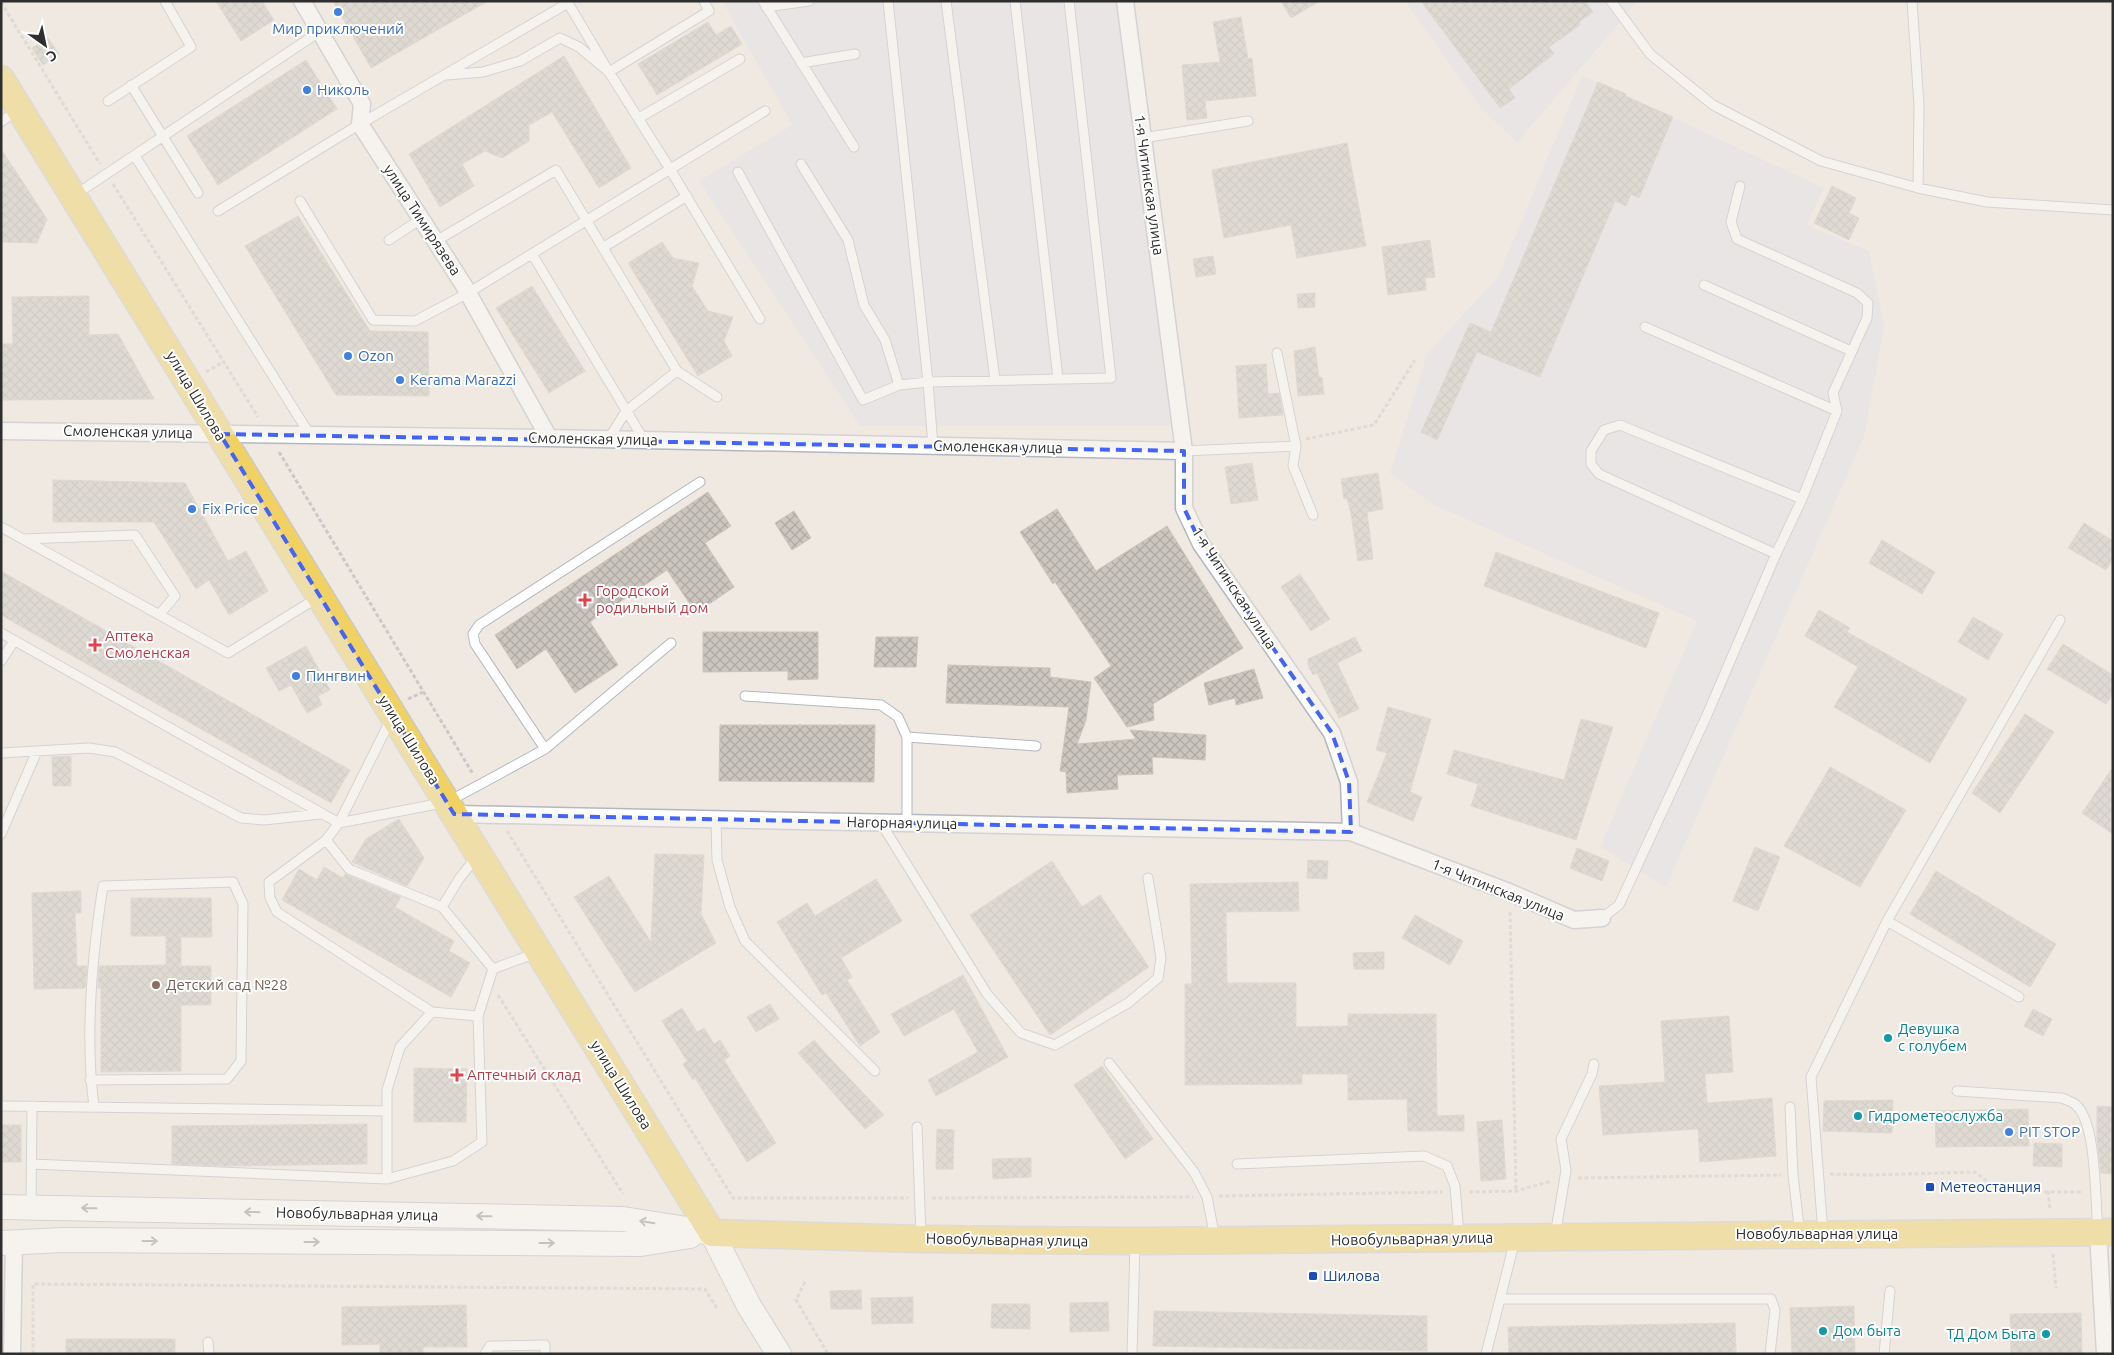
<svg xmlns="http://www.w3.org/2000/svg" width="2114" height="1355" font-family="Ubuntu,sans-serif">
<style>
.industrial{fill:#e3e1e8}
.building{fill:url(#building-cross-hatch);stroke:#cbc5ba}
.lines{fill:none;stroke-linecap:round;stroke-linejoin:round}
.lane-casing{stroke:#b4b7c1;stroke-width:11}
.street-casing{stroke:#b4b7c1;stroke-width:19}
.secondary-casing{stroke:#b4b7c1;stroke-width:26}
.primary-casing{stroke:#c9c9c9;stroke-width:29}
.path{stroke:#c9c9c9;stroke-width:3;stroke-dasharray:4 2.5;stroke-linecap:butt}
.lane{stroke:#fff;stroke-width:9}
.street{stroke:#fff;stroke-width:16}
.secondary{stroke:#fff;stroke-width:24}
.primary{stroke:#f2d163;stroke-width:26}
.oneway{stroke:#969696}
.marked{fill:none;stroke:#4264fb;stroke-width:4;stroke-dasharray:10 6;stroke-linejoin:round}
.shop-dot{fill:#3f7fe0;stroke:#fff;stroke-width:2}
.health-dot{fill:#e0444e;stroke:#fff;stroke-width:2}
.education-dot{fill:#8d6e63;stroke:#fff;stroke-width:2}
.culture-dot{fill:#0f9aa8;stroke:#fff;stroke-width:2}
.transit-dot{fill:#1a4fb4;stroke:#fff;stroke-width:2}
.labels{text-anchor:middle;stroke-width:4;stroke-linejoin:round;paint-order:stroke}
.shop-label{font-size:15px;fill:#366cbe;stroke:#fff;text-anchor:start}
.street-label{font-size:15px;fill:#2e2e2e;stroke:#fff}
.health-label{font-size:15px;fill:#be3a42;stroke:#fff;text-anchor:start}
.education-label{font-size:15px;fill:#785e54;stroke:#fff;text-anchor:start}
.culture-label{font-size:15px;fill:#0d838f;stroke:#fff;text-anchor:start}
.transit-label{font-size:15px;fill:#164399;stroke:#fff;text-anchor:start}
</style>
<defs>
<pattern id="building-cross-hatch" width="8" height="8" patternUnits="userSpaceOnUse" patternTransform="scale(1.25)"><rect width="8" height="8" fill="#cbc7bf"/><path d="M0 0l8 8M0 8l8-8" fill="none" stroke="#afaba4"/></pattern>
</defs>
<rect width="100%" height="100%" fill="#efe9e1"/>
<!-- industrial -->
<path class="industrial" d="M722 1H1117L1171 426H860L699 181 792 125Z
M1405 1H1636L1637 2 1517 143 1481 108Z
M1582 75 1824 188 1807 225 1869 251 1884 326 1864 437 1666 887 1600 847 1697 621 1434 505 1390 473 1427 354 1498 277Z"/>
<!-- building -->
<path class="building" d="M216 1H262L274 20 241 41Z
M333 1H488L371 68Z
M1281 1H1320L1291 18Z
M1421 1H1585L1593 12 1579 22 1580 25 1549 47 1554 54 1509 89 1515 98 1500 108Z
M1241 17 1248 59 1252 58 1256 96 1205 101 1207 118 1187 120 1182 65 1220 62 1213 22Z
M708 22 716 35 731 26 742 44 657 95 638 64Z
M48 38 59 54 43 65 32 48Z
M564 56 631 168 599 188 552 112 529 125V141L502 158 485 151 462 164 474 186 440 207 409 154Z
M306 60 337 109 218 185 187 136Z
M1598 82 1626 94 1625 96 1673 117 1639 198 1631 194 1626 206 1615 201 1540 377 1477 352 1437 440 1421 432 1470 323 1491 332Z
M1347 143 1366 246 1297 258 1291 225 1224 238 1212 170Z
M1 149 47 219 37 243 1 242Z
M1832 186 1856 198 1849 213 1859 218 1849 240 1814 223Z
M298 216 370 331 428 332 429 396 336 395 245 246Z
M1430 240 1435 277 1425 278 1426 290 1388 295 1382 247Z
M662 242 673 258 699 263 692 286 708 311 733 317 724 341 732 356 698 376 628 263Z
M1213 256 1216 274 1196 277 1193 259Z
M532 286 585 371 549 393 496 308Z
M1315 293V307L1298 308 1297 294Z
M89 296V335L118 334 154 399 1 400V344H13L12 297Z
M1315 347 1319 377H1322L1324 394 1298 396 1294 351Z
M1266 364 1268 394 1279 393 1283 415 1239 418 1236 366Z
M1252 463 1258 500 1231 504 1225 467Z
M1378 473 1383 509 1367 512 1373 559 1358 561 1351 514 1347 498 1344 499 1341 479Z
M53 480 185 483 228 561 246 551 268 591 229 615 209 580 196 589 154 522H53Z
M708 492 731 526 705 543 734 587 696 613 667 570 590 622 618 665 575 693 546 649 517 669 495 635Z
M1057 509 1096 571 1167 526 1243 648 1153 704 1154 720 1127 727 1094 678 1111 666 1055 582 1053 584 1020 532Z
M794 511 811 538 792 550 775 523Z
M2084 523 2113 541V559L2106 570 2068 548Z
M1882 540 1935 572 1922 594 1869 563Z
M1496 552 1659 613 1646 648 1484 586Z
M1 571 350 770 331 803 1 615Z
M1300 574 1330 619 1311 631 1281 587Z
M1819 610 1850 628 1847 632 1967 699 1930 763 1834 707 1858 667 1805 636Z
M1973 617 2003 634 1988 660 1958 642Z
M703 632H818V679L788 680V671L703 672Z
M876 637H918L916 667H874Z
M1355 637 1362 651 1337 663 1359 709 1339 718 1317 673 1313 675 1308 665V659Z
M2063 644 2113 675V694L2106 704 2047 669Z
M306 646 330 690 318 696 322 705 307 713 291 685 279 691 266 668Z
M948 665 1050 668V677L1091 682 1086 720 1077 744 1136 739 1130 730 1206 735 1205 760 1152 757 1153 774 1117 775 1118 789 1067 793 1066 772 1060 771 1069 707 946 703Z
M1254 669 1263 698 1236 705 1235 698 1209 705 1204 683Z
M1388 707 1431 719 1410 792 1422 797 1413 821 1367 802 1387 753 1376 750Z
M2025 714 2054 732 2000 813 1972 793Z
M1581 719 1613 727 1576 840 1471 806 1478 784 1447 774 1454 750 1564 780Z
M720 725H875L874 782 719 781Z
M71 756V786H53L52 757Z
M1830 767 1906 810 1860 887 1784 846Z
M2113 767V834L2082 813Z
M399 819 424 858 407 886 352 862 366 839Z
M1755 847 1780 857 1758 911 1733 901Z
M1577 848 1609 861 1602 881 1570 868Z
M655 854 704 855 701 914 716 943 635 992 574 897 609 876 651 942Z
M1308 860 1328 861 1327 879 1307 878Z
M1052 861 1082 907 1100 895 1149 967 1050 1035 970 915Z
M324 867 343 878 345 874 401 897 395 907 454 941 449 951 470 963 451 997 282 900 299 869 317 880Z
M1936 871 2056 944 2030 987 1910 914Z
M876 879 902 921 841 958 852 977 847 980 880 1032 860 1046 826 993 822 995 777 922 807 903 815 916Z
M1298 882 1299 911 1226 912 1227 983H1296V1027L1348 1026V1014H1436L1437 1116 1464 1115V1131H1408L1407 1099 1348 1100V1074H1302V1084L1185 1085V984H1192L1190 884Z
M81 891V913H75L77 966H87L85 988 34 989 32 893Z
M131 898H211L212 937H181V966H211V1005H181V1071L101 1072V988H98L99 966 166 965V936H131Z
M1415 915 1463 941 1450 965 1402 938Z
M1384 952V969H1354L1353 953Z
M963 975 1008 1057 936 1096 928 1080 978 1052 954 1009 904 1036 891 1014Z
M770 1004 779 1019 756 1032 747 1017Z
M682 1008 697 1032 704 1028 714 1044 720 1040 730 1056 724 1060 776 1143 747 1162 695 1078 693 1080 683 1064 687 1061 662 1021Z
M2033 1009 2052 1019 2043 1036 2024 1026Z
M1729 1016 1733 1072 1705 1074 1707 1103 1772 1098 1776 1156 1700 1162 1698 1129 1603 1135 1599 1086 1665 1082 1661 1021Z
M814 1040 828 1056 884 1115 865 1129 798 1053Z
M1102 1066 1153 1139 1125 1159 1074 1085Z
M414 1068 467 1069 466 1122H414Z
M1893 1100 1892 1133 1823 1131 1824 1101Z
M2097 1106 2113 1107V1174L2101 1173 2097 1139Z
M2028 1109 2029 1146 1936 1147 1935 1111Z
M1502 1120 1506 1179 1481 1181 1477 1122Z
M367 1124V1164L226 1166 172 1164V1126Z
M1 1125H21V1162H1Z
M937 1129 954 1130 953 1169H936Z
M2034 1143 2062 1144V1167L2033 1166Z
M1031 1158V1177L993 1179 992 1159Z
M861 1290 862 1309H831L830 1291Z
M913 1297V1323L872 1324 871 1298Z
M1108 1302 1109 1331 1070 1332V1303Z
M992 1304H1030V1329L991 1328Z
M466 1305 467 1347H423V1354H380V1344L342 1345V1307Z
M1854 1306 1855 1354H1792L1790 1308Z
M1154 1311 1427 1316V1351L1153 1346Z
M2081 1313 2082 1354H2011L2010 1314Z
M1735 1323 1736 1354H1509L1508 1327Z
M66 1339H175V1354H66Z"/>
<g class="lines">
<!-- lane casing -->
<g class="lane-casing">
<path id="lane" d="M763 1 854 147
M946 1 995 380
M1015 1 1058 379
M1611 1 1650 54 1713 105 1821 161 1918 188 1987 202 2113 210
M1912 1 1919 105 1918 188
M766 7 809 1
M801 63 855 54
M447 75 483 72 520 61 560 38 579 47 609 72 670 169 760 319
M131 85 198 193
M108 101 191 47 165 1
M639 118 740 59
M1 122 17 110
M1143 138 1248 121
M135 156 310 435
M801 164 848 240 864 305 885 340 899 385
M738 172 863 400 899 385 928 382 888 1
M75 195 319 32
M300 201 373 320 415 321 468 293 765 111
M218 211 360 124 568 3 609 72 709 11 704 1
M389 240 421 219
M436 241 556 170 677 371 717 397
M604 247 687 196
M532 254 644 440
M1704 285 1851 351
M1645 327 1837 411
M608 440 626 411 677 371
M933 446 928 382 1111 378 1069 1
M1296 446 1293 466 1313 515
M1184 451 1296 446 1277 353
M1 527 228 653 317 598
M23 539 135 535 175 596 159 615
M1776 554 1599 474 1591 464V451L1604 430 1620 425 1802 499
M1 633 339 823 447 802 479 785 545 749 671 643
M1 661 14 641
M745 696 881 705 898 717 907 737V824
M391 719 339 823 326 840 269 882 270 898 277 912 432 1012 478 1016 493 969
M907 737 1036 746
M545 749 475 644 473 634 479 625 700 482
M1 753 89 748 115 752 241 818 264 820 320 814
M716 820 717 860 730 907 745 941 875 1071
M881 823 987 994 1021 1033 1055 1045 1128 1003 1158 978 1161 958 1148 878
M1 834 37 751
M326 840 349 869 442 907 493 969 536 953
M442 907 459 879 477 856
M1602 918 1619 905 1707 715 1776 554 1802 499 1837 411 1833 393 1867 318 1868 303 1857 293 1737 239 1731 222 1740 186
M1887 921 2019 997
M1109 1063 1194 1172 1207 1197 1215 1238
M90 1080 227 1079 241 1061 243 904 233 882 103 886C92 956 85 1037 94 1107
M1957 1091 2062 1098C2066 1100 2073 1102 2076 1105 2097 1123 2095 1202 2098 1230
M1 1106 387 1111
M1790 1107 1793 1175 1800 1234
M917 1127 921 1236
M31 1164 387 1179 453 1161 482 1142 478 1016
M1237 1164 1424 1156 1447 1166 1455 1186 1459 1235
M387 1179V1090L400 1047 432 1012
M31 1206 32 1106
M1823 1233 1811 1077 1887 921 2060 620
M1555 1236 1566 1170 1561 1139 1592 1074 1594 1064
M1500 1299H1771L1775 1310 1770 1354
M208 1342 209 1354
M485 1354 490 1346 545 1345V1354
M1132 1354 1135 1244
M1486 1354 1515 1240
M1884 1354 1890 1291"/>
</g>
<!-- street casing -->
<g class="street-casing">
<path id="street" d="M302 1 362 104 360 124 463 284 549 438
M1125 1 1184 451V508L1201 544 1332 733 1349 782 1351 832 1509 892 1574 920 1602 918
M1 431 549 438 1184 451
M454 814 1351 832
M2098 1232 2105 1354
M12 1354 14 1243"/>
</g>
<!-- secondary casing -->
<g class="secondary-casing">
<path id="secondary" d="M1 1207 623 1219 712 1233
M712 1233 749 1306 779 1354
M1 1243 64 1240 641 1244 690 1236"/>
</g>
<!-- primary casing -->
<g class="primary-casing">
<path id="primary" d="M1 79 712 1233 921 1239 1136 1241 2113 1232"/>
</g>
<!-- path -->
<path class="path" d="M1 2 100 164
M113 184 258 417
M206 372 223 362
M1306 439 1374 425 1415 360
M279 452 473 774
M408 699 423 692
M507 831 733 1198H908
M1510 912 1516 1191
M498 995 623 1194
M1830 1174 1871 1175 1975 1172 2001 1192H2082
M1578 1178 1781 1175
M2048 1191 2050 1210
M1469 1192 1516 1191 1552 1181
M1219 1196 1443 1192
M932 1198 1193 1197
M2053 1254 2056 1288
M805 1282 796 1300 828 1354
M33 1354V1284L705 1289 718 1310"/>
<!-- lane -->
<use href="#lane" class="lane"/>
<!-- street -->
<use href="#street" class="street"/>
<!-- secondary -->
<use href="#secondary" class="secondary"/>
<!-- primary -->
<use href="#primary" class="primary"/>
</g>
<!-- one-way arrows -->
<defs><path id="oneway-shaft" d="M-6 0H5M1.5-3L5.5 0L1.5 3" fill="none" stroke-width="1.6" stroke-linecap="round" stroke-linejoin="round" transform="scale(1.25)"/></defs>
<g class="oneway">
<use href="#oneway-shaft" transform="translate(89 1208) rotate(-179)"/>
<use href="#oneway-shaft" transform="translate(252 1212) rotate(-179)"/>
<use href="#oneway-shaft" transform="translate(484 1216) rotate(-179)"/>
<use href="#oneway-shaft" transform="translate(647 1222) rotate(-171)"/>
<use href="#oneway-shaft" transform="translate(150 1241)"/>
<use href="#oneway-shaft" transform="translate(312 1242)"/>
<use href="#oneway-shaft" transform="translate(547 1243)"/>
</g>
<!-- marked area -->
<path d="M0 0H2114V1355H0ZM220 434 1184 451V508L1201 544 1332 733 1349 782 1351 832 454 814Z" fill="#efe9e1" fill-opacity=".55" fill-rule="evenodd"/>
<path class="marked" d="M220 434 1184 451V508L1201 544 1332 733 1349 782 1351 832 454 814Z"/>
<!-- markers -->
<g class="shop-dot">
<circle cx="338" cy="12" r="5"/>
<circle cx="307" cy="90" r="5"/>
<circle cx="348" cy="356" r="5"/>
<circle cx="400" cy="380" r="5"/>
<circle cx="192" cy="509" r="5"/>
<circle cx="296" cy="676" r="5"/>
<circle cx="2009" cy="1132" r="5"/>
</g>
<g class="health-dot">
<path d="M582.5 592.5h5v5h5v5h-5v5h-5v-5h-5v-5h5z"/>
<path d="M92.5 637.5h5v5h5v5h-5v5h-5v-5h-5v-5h5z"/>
<path d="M454.5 1067.5h5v5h5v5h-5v5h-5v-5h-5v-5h5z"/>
</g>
<circle class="education-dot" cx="156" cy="985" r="5"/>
<g class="culture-dot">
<circle cx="1888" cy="1038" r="5"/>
<circle cx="1858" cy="1116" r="5"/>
<circle cx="1823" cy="1331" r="5"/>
<circle cx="2046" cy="1334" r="5"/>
</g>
<g class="transit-dot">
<rect x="1925" y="1182" width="10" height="10" rx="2.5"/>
<rect x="1308" y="1271" width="10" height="10" rx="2.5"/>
</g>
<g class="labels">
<!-- shop labels -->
<g class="shop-label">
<text x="338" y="34" text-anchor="middle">Мир приключений</text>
<text x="317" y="95">Николь</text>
<text x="358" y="361">Ozon</text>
<text x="410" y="385">Kerama Marazzi</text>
<text x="202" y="514">Fix Price</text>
<text x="306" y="681">Пингвин</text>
<text x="2019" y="1137">PIT STOP</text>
</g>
<!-- street labels -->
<g class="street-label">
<text transform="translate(1149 185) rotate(82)" y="5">1-я Читинская улица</text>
<text transform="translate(422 220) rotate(57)" y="5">улица Тимирязева</text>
<text transform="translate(196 396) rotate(59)" y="5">улица Шилова</text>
<text transform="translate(128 432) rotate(1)" y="5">Смоленская улица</text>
<text transform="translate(593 439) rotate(1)" y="5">Смоленская улица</text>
<text transform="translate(998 447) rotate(1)" y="5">Смоленская улица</text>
<text transform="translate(1234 588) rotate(57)" y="5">1-я Читинская улица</text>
<text transform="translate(409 740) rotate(58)" y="5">улица Шилова</text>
<text transform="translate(902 823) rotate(1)" y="5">Нагорная улица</text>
<text transform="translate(1498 890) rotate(22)" y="5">1-я Читинская улица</text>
<text transform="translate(621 1085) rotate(58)" y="5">улица Шилова</text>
<text transform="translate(357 1214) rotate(1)" y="5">Новобульварная улица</text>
<text x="1817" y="1239">Новобульварная улица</text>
<text transform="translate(1412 1239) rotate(-1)" y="5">Новобульварная улица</text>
<text transform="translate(1007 1240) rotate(1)" y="5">Новобульварная улица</text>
</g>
<!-- health labels -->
<g class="health-label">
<text x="596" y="596">Городской<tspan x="596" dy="17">родильный дом</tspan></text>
<text x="105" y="641">Аптека<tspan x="105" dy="17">Смоленская</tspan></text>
<text x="467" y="1080">Аптечный склад</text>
</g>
<!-- education labels -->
<g class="education-label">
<text x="166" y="990">Детский сад №28</text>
</g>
<!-- culture labels -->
<g class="culture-label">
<text x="1898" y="1034">Девушка<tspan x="1898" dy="17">с голубем</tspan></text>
<text x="1868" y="1121">Гидрометеослужба</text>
<text x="1833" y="1336">Дом быта</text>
<text x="2036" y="1339" text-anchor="end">ТД Дом Быта</text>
</g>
<!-- transit labels -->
<g class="transit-label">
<text x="1940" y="1192">Метеостанция</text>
<text x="1323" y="1281">Шилова</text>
</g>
</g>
<!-- border -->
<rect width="2114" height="1355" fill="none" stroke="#2e2e2e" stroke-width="5"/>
<!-- north arrow -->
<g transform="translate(45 45) rotate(147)" stroke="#ffffff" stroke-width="4" paint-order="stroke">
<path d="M0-4L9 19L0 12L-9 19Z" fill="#2e2e2e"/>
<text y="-8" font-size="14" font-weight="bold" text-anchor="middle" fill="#2e2e2e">С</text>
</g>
</svg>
